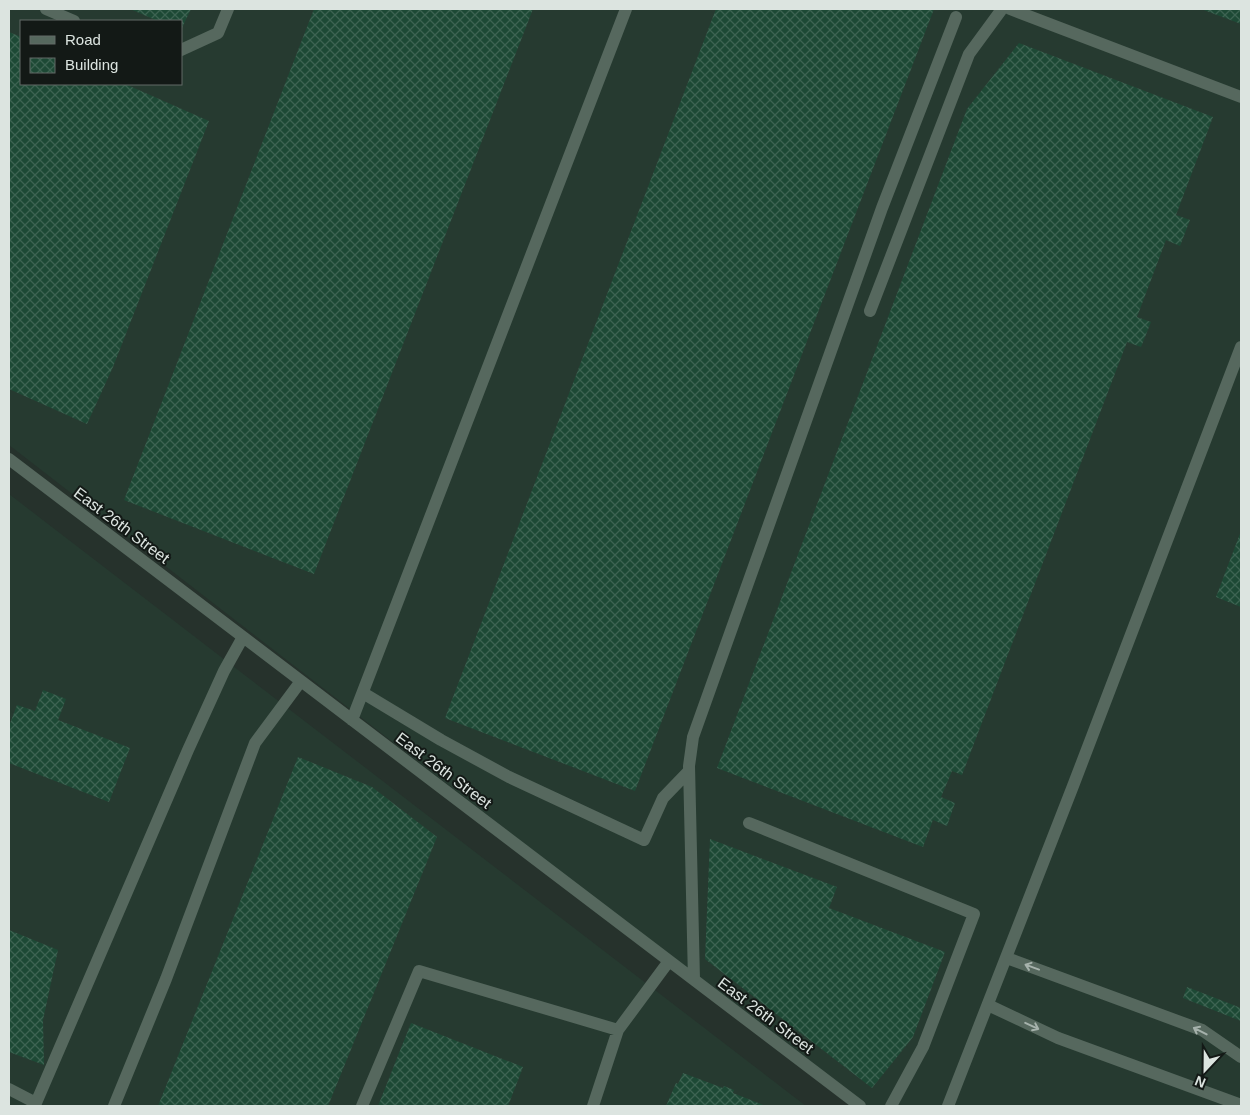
<svg xmlns="http://www.w3.org/2000/svg" width="1250" height="1115" font-family="Arial,sans-serif">
<style>
.built{fill:#263a30;fill-rule:evenodd}
.building{fill:url(#building-cross-hatch)}
.lines{fill:none;stroke-linecap:round;stroke-linejoin:round}
.minor{stroke:#56685e;stroke-width:12}
.oneway{stroke:#a6b2ac}
.labels{text-anchor:middle;stroke-width:4;stroke-linejoin:round;paint-order:stroke}
.street-label{font-size:16px;fill:#dce4e0;stroke:#131916}
</style>
<defs>
<pattern id="building-cross-hatch" width="8" height="8" patternUnits="userSpaceOnUse" patternTransform="scale(1.25)"><rect width="8" height="8" fill="#1d4935"/><path d="M0 0l8 8M0 8l8-8" fill="none" stroke="#3d6352"/></pattern>
</defs>
<rect width="100%" height="100%" fill="#26322c"/>
<!-- built -->
<path class="built" d="M9 9H1241V1106H863L9 445ZM21 21H181V84H21Z
M9 494 806 1106H9Z"/>
<!-- building -->
<path class="building" d="M130 9H191L181 30V21H158Z
M314 9H533L314 574 124 500Z
M716 9H934L635 791 445 718Z
M1201 9H1241V24Z
M9 32 21 37V84H125L209 121 113 367 87 424 9 389Z
M1019 43 1213 117 1176 215 1190 220 1180 246 1166 240 1137 317 1151 322 1141 347 1127 342 962 775 952 771 941 797 955 803 947 826 933 820 923 847 717 768 967 109Z
M1241 531V607L1216 597Z
M43 690 66 699 58 720 130 748 109 802 9 763V726L17 705 35 711Z
M298 757 372 787 437 837 328 1106H158Z
M710 839 837 887 829 908 945 952 913 1037 872 1088 705 959Z
M9 930 58 950 43 1020 44 1065 9 1052Z
M1187 987 1241 1008V1021L1183 998Z
M411 1023 523 1067 508 1106H378Z
M683 1073 723 1088 724 1086 734 1090 733 1093 766 1106H666L676 1083 678 1084Z"/>
<g class="lines">
<!-- minor -->
<path class="minor" d="M46 9 74 21
M1010 9 1241 97
M181 50 218 33 228 9
M870 311 969 54 1002 9
M9 459 860 1106
M363 693 441 740 509 777 644 840 663 798 689 771
M352 720 626 9
M749 823 974 914 923 1047 891 1106
M1007 958 1202 1030 1241 1057
M694 980 689 766 693 737 882 208 956 17
M988 1005 1058 1038 1241 1105
M9 1089 36 1103 188 750 224 671 243 637
M114 1106 166 979 255 743 301 681
M362 1106 419 971 618 1030
M593 1106 618 1030 669 961
M948 1106 1073 786 1241 347"/>
</g>
<!-- one-way arrows -->
<defs><path id="oneway-shaft" d="M-6 0H5M1.5-3L5.5 0L1.5 3" fill="none" stroke-width="1.6" stroke-linecap="round" stroke-linejoin="round" transform="scale(1.25)"/></defs>
<g class="oneway">
<use href="#oneway-shaft" transform="translate(1032 967) rotate(-160)"/>
<use href="#oneway-shaft" transform="translate(1032 1026) rotate(25)"/>
<use href="#oneway-shaft" transform="translate(1200 1031) rotate(-153)"/>
</g>
<g class="labels">
<!-- street labels -->
<g class="street-label">
<text transform="translate(122 525) rotate(37)" y="6">East 26th Street</text>
<text transform="translate(444 770) rotate(37)" y="6">East 26th Street</text>
<text transform="translate(766 1015) rotate(37)" y="6">East 26th Street</text>
</g>
</g>
<!-- border -->
<rect width="1250" height="1115" fill="none" stroke="#dce4e0" stroke-width="20"/>
<!-- legend -->
<rect x="20" y="20" width="162" height="65" fill="#131916" stroke="#636a67"/>
<rect x="30" y="36" width="25" height="8" fill="#56685e" stroke="#636a67"/>
<text x="65" y="45" font-size="15" fill="#dce4e0">Road</text>
<rect x="30" y="58" width="25" height="15" fill="url(#building-cross-hatch)" stroke="#636a67"/>
<text x="65" y="70" font-size="15" fill="#dce4e0">Building</text>
<!-- north arrow -->
<g transform="translate(1205 1070) rotate(202)" stroke="#131916" stroke-width="4" paint-order="stroke">
<path d="M0-4L9 19L0 12L-9 19Z" fill="#dce4e0"/>
<text y="-8" font-size="14" font-weight="bold" text-anchor="middle" fill="#dce4e0">N</text>
</g>
</svg>
